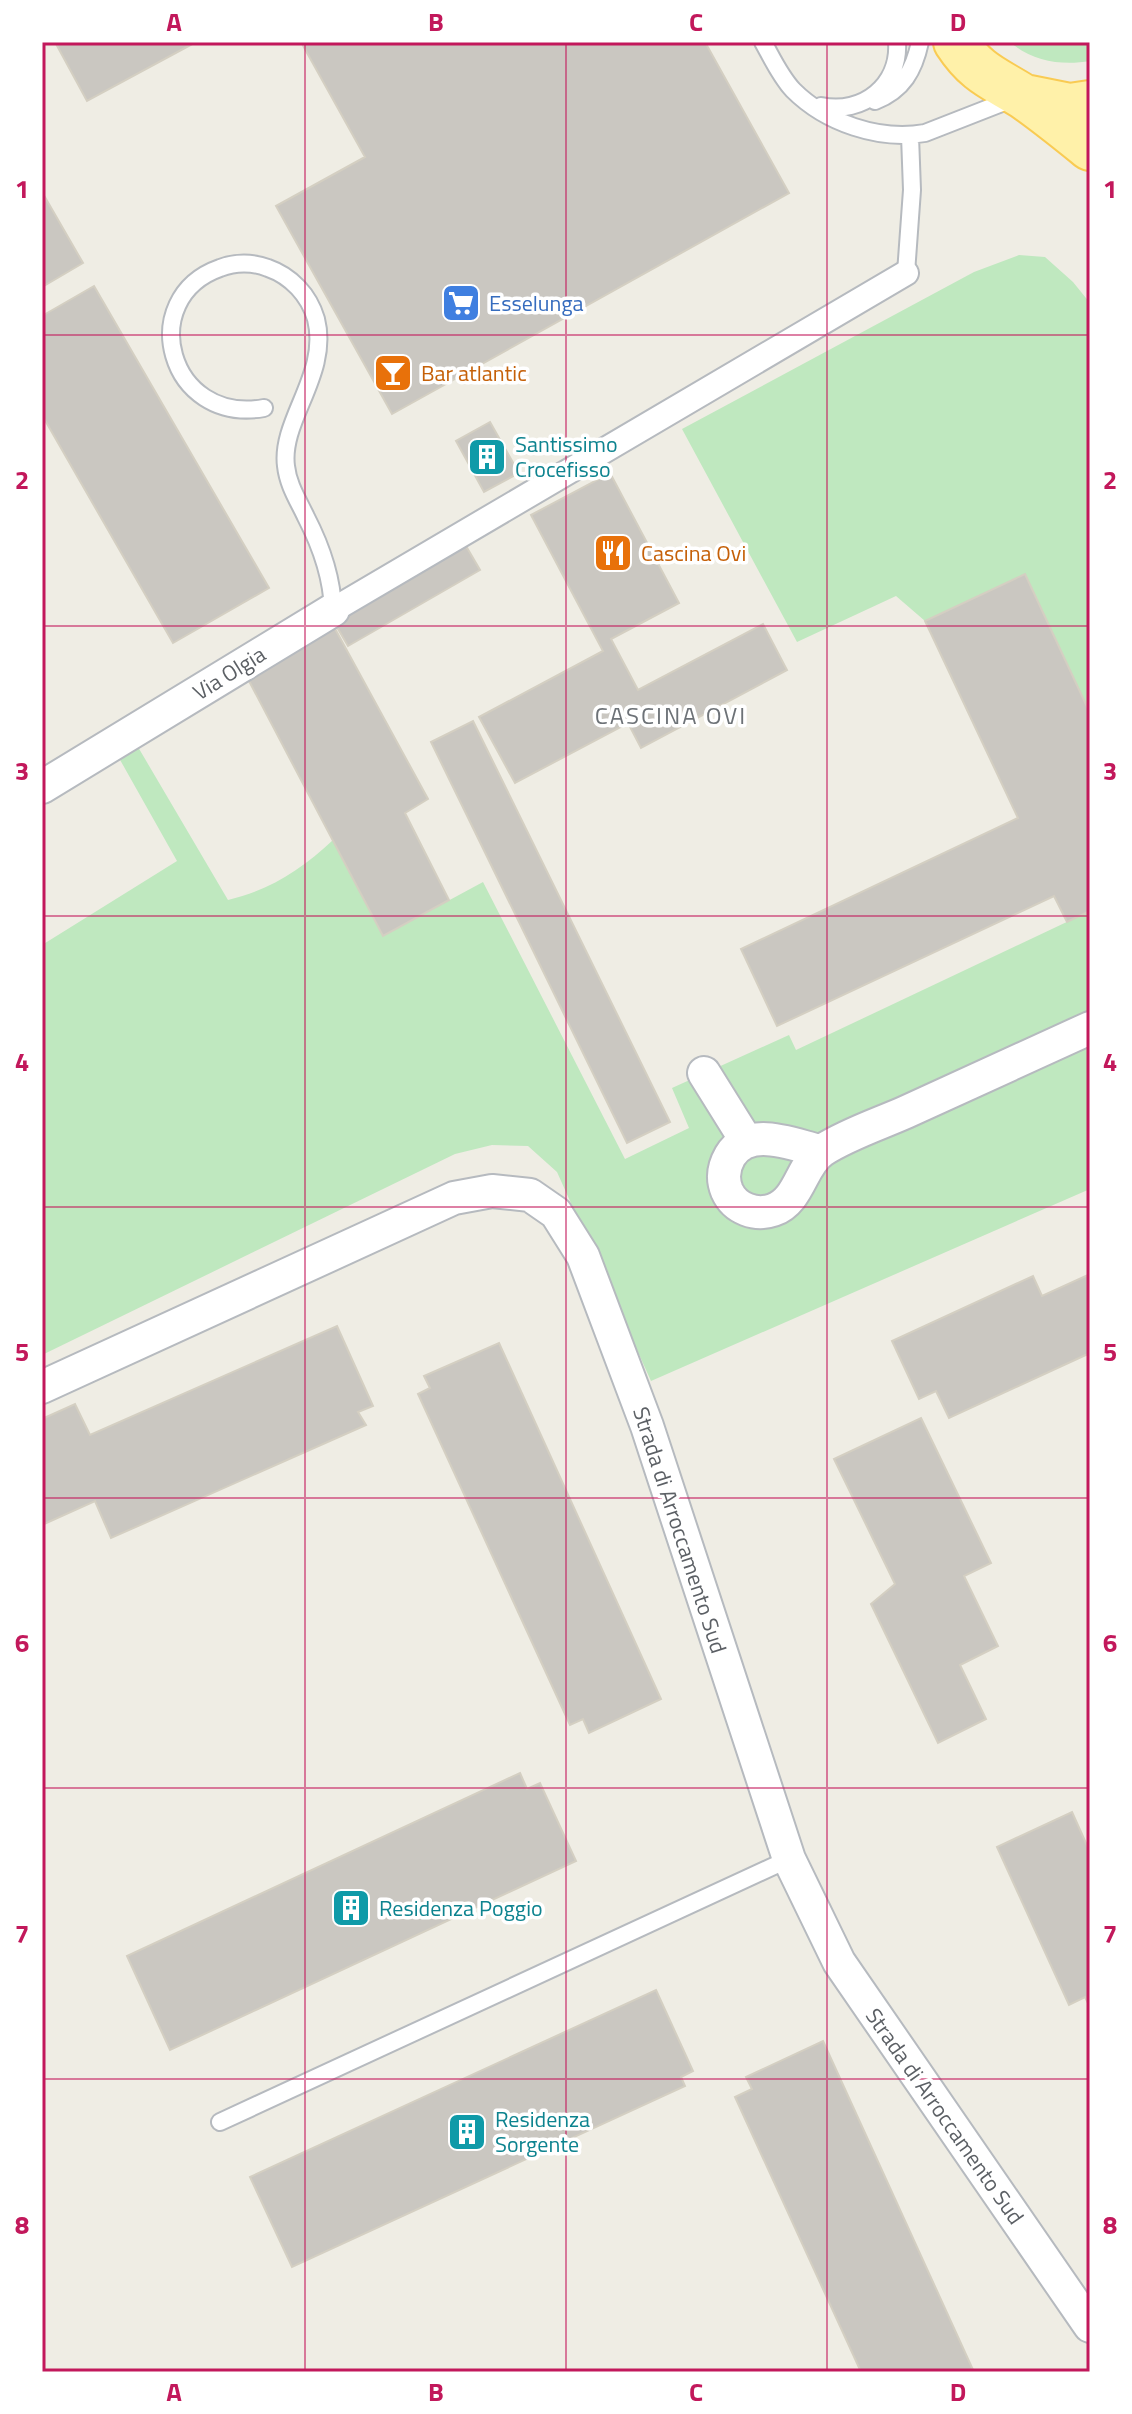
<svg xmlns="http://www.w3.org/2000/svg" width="1132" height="2414" font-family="'Titillium Web',sans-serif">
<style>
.green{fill:#bfe8bf}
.building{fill:#cac7c1;stroke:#d4cfc2;stroke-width:2}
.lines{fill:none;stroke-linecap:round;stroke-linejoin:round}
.service-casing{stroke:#b6babf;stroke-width:20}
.pedestrian-casing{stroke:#b6babf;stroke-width:28}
.minor-casing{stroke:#b6babf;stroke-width:36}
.primary-casing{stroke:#f9cb53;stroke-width:48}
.service{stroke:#fff;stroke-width:16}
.pedestrian{stroke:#fff;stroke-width:24}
.minor{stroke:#fff;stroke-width:32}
.primary{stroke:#fff1a9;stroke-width:44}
.grid{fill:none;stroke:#c2185b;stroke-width:2;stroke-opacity:0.55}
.labels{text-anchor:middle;stroke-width:7;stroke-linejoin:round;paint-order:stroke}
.shop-label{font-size:22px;fill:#366cbe;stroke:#fff;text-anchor:start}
.food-label{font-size:22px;fill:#c56008;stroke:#fff;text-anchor:start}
.culture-label{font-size:22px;fill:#0d838f;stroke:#fff;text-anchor:start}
.street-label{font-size:22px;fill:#5c6065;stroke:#fff}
.neighbourhood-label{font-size:24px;letter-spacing:2px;fill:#6d7277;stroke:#fff}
.neatline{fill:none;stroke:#c2185b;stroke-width:3}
.grid-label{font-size:26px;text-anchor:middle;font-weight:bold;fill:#c2185b}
</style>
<rect width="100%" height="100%" fill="#efede4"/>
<!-- green -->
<path class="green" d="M1010 42H1090V61C1061 66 1032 61 1010 42Z
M1019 255 1045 257 1073 282 1090 303V713L1025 574 925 621 896 596 797 642 682 429 974 272Z
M138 747 228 900C270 890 301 870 333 840L383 936 483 882 625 1159 689 1128 672 1088 789 1035 796 1050 1090 911V1189L651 1381 557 1172 528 1146 492 1145 455 1154 42 1355V945L177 861 119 758Z"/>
<!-- building -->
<path class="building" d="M55 42H196L87 101Z
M301 42H705L789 193 392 414 276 206 365 157Z
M42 192 83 263 42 287Z
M94 286 269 588 173 643 42 415V316Z
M490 422 519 473 484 492 456 441Z
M610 473 679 603 611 639 638 690 763 624 787 670 641 748 628 723 515 783 479 717 603 651 531 515Z
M466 546 480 570 348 646 334 622Z
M1025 574 1090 713V911L1067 922 1054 896 777 1026 741 949 1018 818 925 621Z
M333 625 428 799 405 813 449 900 383 936 248 679Z
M473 721 670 1122 627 1143 431 742Z
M1090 1274V1353L949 1418 936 1391 919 1399 892 1341 1033 1276 1042 1296Z
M337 1326 373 1406 358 1412 366 1425 111 1538 95 1501 42 1525V1419L75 1404 90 1435Z
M499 1343 661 1699 589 1733 583 1719 570 1725 418 1394 430 1388 424 1376Z
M921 1418 991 1563 964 1576 998 1646 960 1665 986 1719 938 1743 871 1604 895 1584 834 1459Z
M520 1773 527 1789 540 1783 576 1861 170 2050 127 1956Z
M1072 1812 1090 1852V2007L1085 1997 1069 2005 997 1847Z
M656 1990 693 2071 681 2077 685 2086 292 2267 250 2177Z
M823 2041 974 2372H861L735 2097 752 2089 746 2077Z"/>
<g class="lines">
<!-- service casing -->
<g class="service-casing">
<path id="service" d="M763 42C772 58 780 76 793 90 826 123 879 141 925 133L1012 99
M875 101C903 90 914 70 920 42
M821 106C863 115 900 85 897 42
M906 273 912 190 910 136
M264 408C168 425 135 298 220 268 235 262 253 262 268 268 291 276 309 295 316 319 330 374 280 420 286 466 288 485 298 500 306 517 321 546 332 576 333 610
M220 2122 789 1859"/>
</g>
<!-- pedestrian casing -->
<g class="pedestrian-casing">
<path id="pedestrian" d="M333 610 906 273"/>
</g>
<!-- minor casing -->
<g class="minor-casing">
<path id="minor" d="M42 787 333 610
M704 1073 747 1142
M820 1151C793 1145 749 1125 730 1156 723 1168 722 1179 727 1191 735 1209 756 1216 773 1210 800 1201 801 1164 823 1150 848 1134 879 1124 906 1112 968 1084 1029 1056 1090 1028
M42 1387 454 1198 492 1191 530 1195 556 1213 583 1256 647 1426 789 1859 839 1962 1090 2326"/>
</g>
<!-- primary casing -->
<g class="primary-casing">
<path id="primary" d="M956 42C977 74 994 78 1024 97 1047 113 1069 131 1090 148
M1025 97 1070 106 1090 103"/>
</g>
<!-- service -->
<use href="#service" class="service"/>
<!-- pedestrian -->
<use href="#pedestrian" class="pedestrian"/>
<!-- minor -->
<use href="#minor" class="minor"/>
<!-- primary -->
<use href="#primary" class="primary"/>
</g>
<!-- grid -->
<path class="grid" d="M305 42V2372M566 42V2372M827 42V2372M42 335H1090M42 626H1090M42 916H1090M42 1207H1090M42 1498H1090M42 1788H1090M42 2079H1090"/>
<!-- icons -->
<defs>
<g id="supermarket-square" transform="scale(2)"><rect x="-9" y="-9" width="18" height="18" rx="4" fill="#3f7fe0" stroke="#fff"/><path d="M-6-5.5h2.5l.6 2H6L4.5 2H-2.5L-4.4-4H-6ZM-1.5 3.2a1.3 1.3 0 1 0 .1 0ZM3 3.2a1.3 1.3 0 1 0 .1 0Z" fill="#fff"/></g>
<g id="bar-square" transform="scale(2)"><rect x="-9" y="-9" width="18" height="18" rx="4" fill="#e8710a" stroke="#fff"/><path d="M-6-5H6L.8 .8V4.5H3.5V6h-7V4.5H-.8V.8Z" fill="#fff"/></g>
<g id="building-square" transform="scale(2)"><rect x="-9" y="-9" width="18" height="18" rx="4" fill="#0f9aa8" stroke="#fff"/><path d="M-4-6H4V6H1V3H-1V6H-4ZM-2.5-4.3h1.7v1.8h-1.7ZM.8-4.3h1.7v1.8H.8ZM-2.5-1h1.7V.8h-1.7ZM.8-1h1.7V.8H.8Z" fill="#fff"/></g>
<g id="restaurant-square" transform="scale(2)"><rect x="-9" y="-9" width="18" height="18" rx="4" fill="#e8710a" stroke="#fff"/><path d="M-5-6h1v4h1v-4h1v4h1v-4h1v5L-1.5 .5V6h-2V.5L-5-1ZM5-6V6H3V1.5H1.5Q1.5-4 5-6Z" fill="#fff"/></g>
</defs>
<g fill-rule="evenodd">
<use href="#supermarket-square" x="461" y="303"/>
<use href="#bar-square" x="393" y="373"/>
<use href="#building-square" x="487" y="457"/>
<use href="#restaurant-square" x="613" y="553"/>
<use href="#building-square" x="351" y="1908"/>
<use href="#building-square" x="467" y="2132"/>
</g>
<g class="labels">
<!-- shop labels -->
<g class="shop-label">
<text x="489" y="311">Esselunga</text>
</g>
<!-- food labels -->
<g class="food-label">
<text x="421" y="381">Bar atlantic</text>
<text x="641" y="561">Cascina Ovi</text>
</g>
<!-- culture labels -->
<g class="culture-label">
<text x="515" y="452">Santissimo<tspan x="515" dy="25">Crocefisso</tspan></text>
<text x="379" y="1916">Residenza Poggio</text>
<text x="495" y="2127">Residenza<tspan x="495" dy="25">Sorgente</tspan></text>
</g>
<!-- street labels -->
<g class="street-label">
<text transform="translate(229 673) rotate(-32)" y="8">Via Olgia</text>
<text transform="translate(680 1530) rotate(72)" y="8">Strada di Arroccamento Sud</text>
<text transform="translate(945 2116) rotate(55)" y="8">Strada di Arroccamento Sud</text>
</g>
<!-- neighbourhood labels -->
<g class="neighbourhood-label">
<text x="671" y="724">CASCINA OVI</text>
</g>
</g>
<!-- border -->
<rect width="1132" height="2414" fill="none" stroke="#ffffff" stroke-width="88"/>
<rect x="44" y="44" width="1044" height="2326" class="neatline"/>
<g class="grid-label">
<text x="174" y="31">A</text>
<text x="436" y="31">B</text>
<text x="696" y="31">C</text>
<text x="958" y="31">D</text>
<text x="22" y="198">1</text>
<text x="1110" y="198">1</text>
<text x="22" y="489">2</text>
<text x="1110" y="489">2</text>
<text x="22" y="780">3</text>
<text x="1110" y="780">3</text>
<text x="22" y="1071">4</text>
<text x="1110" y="1071">4</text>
<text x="22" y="1361">5</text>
<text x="1110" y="1361">5</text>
<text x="22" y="1652">6</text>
<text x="1110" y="1652">6</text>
<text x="22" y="1943">7</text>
<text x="1110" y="1943">7</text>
<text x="22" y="2234">8</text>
<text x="1110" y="2234">8</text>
<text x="174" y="2401">A</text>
<text x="436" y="2401">B</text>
<text x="696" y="2401">C</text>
<text x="958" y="2401">D</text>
</g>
</svg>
